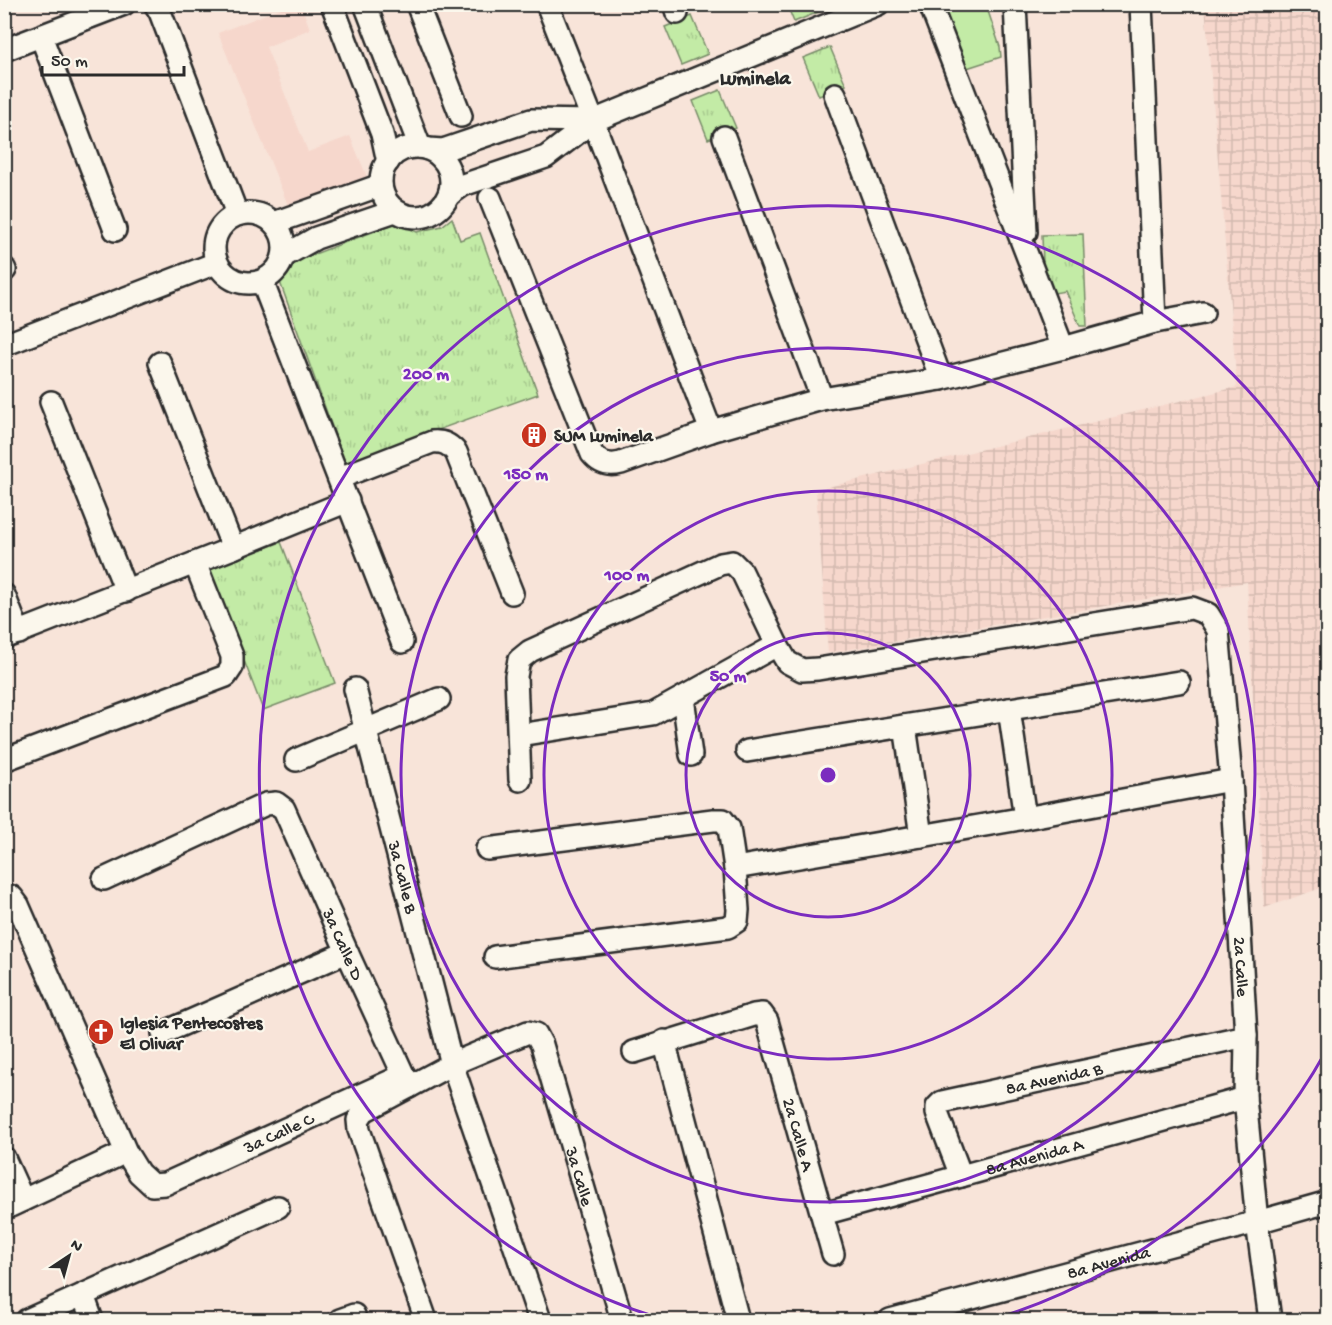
<svg xmlns="http://www.w3.org/2000/svg" width="1332" height="1325" font-family="'Gochi Hand',sans-serif">
<style>
.built{fill:#f6d7cc}
.industrial{fill:url(#industrial-grid)}
.grass{fill:url(#grass-tufts);stroke:#778b68;stroke-width:1.5}
.pitch{fill:#c3eba6;stroke:#778b68;stroke-width:1.5}
.lines{fill:none;stroke-linecap:round;stroke-linejoin:round}
.minor-casing{stroke:#2b2b2b;stroke-width:26}
.minor{stroke:#fbf7ec;stroke-width:21}
.ring{fill:none;stroke:#7b2cbf;stroke-width:3}
.labels{text-anchor:middle;stroke-width:4.5;stroke-linejoin:round;paint-order:stroke}
.poi-label{font-size:18px;font-weight:bold;fill:#2b2b2b;stroke:#fbf7ec;text-anchor:start}
.street-label{font-size:18px;fill:#2b2b2b;stroke:#fbf7ec}
.neighbourhood-label{font-size:20px;font-weight:bold;fill:#2b2b2b;stroke:#fbf7ec}
.centre{fill:#7b2cbf;stroke:#fbf7ec;stroke-width:3}
.ring-label{font-size:18px;text-anchor:middle;font-weight:bold;fill:#7b2cbf;stroke:#fbf7ec;stroke-width:4.5;stroke-linejoin:round;paint-order:stroke}
</style>
<defs>
<pattern id="industrial-grid" width="8" height="8" patternUnits="userSpaceOnUse" patternTransform="scale(1.5)"><rect width="8" height="8" fill="#f6d7cc"/><path d="M0 4h8M4 0v8" fill="none" stroke="#d3b9af"/></pattern>
<pattern id="grass-tufts" width="24" height="20" patternUnits="userSpaceOnUse" patternTransform="scale(1.5)"><rect width="24" height="20" fill="#c3eba6"/><path d="M3 7l-1-3M5 7V3M7 7l1-3M15 17l-1-3M17 17v-4M19 17l1-3" fill="none" stroke="#a8ca8f"/></pattern>
</defs>
<rect width="100%" height="100%" fill="#f8e4d9"/>
<filter id="ink" filterUnits="userSpaceOnUse"><feTurbulence type="fractalNoise" baseFrequency=".0167" numOctaves="2"/><feDisplacementMap in="SourceGraphic" scale="12" xChannelSelector="R" yChannelSelector="G"/><feConvolveMatrix kernelMatrix="1 2 1 2 8 2 1 2 1" color-interpolation-filters="sRGB"/></filter>
<g filter="url(#ink)">
<!-- built -->
<path class="built" d="M289 5H301L310 29 266 47 308 152 350 136 368 179 290 210 218 33Z"/>
<!-- industrial -->
<path class="industrial" d="M1205 5H1327V886L1264 908 1247 582 828 653 816 490 1237 387Z"/>
<!-- grass -->
<path class="grass" d="M787 5H819L821 11 794 22Z
M692 16 708 54 681 65 665 27Z
M830 47 846 85 819 96 803 58Z
M720 90 736 128 708 139 693 101Z
M452 218 460 240 480 233 538 394 345 463 280 282 291 263 396 223 417 232 442 226Z
M1083 234 1087 326H1080L1065 291 1054 293 1043 264 1042 235Z
M281 542 335 683 263 710 209 569Z"/>
<!-- pitch -->
<path class="pitch" d="M942 5H986L1000 47 1001 57 967 68Z"/>
<g class="lines">
<!-- minor casing -->
<g class="minor-casing">
<g id="minor">
<path d="M155 4 160 12 237 214"/>
<path d="M332 4 382 134 388 162"/>
<path d="M365 4 420 147"/>
<path d="M417 4 461 116"/>
<path d="M547 4 593 121 711 431"/>
<path d="M674 4 677 13"/>
<path d="M930 4 1063 348"/>
<path d="M1015 4 1026 232"/>
<path d="M1141 4 1155 322"/>
<path d="M41 36 115 230"/>
<path d="M4 50 124 4"/>
<path d="M835 94 941 379"/>
<path d="M724 137 822 399"/>
<circle cx="416" cy="182" r="35"/>
<path d="M428 149 443 150 531 120 593 121"/>
<path d="M449 195 463 185 546 157 593 121 878 4"/>
<path d="M490 198 592 454C600 464 610 466 621 463L711 431 822 399 941 379 1063 348 1155 322 1203 313"/>
<circle cx="249" cy="248" r="35"/>
<path d="M274 223 381 185"/>
<path d="M284 256 316 238 395 211"/>
<path d="M4 268 5 270"/>
<path d="M262 281 402 642"/>
<path d="M4 345 216 263"/>
<path d="M160 363 233 548"/>
<path d="M51 402 126 591"/>
<path d="M339 478 432 442C443 441 449 444 456 452L512 593"/>
<path d="M4 595 19 633"/>
<path d="M4 638 233 548 348 501"/>
<path id="s1" d="M355 689 452 1064 540 1320"/>
<path d="M683 698 691 755"/>
<path d="M1009 709 1025 818"/>
<path d="M905 726 921 836"/>
<path d="M519 735 653 714 777 645"/>
<path d="M747 751 1179 682"/>
<path d="M4 760 226 676 232 667V656L195 563"/>
<path d="M296 760 439 699"/>
<path id="s2" d="M520 780 516 676 519 660 530 651 720 564 732 562 742 572 777 645 787 662 802 670 818 669 1192 608 1208 614 1218 630 1231 780 1241 951 1246 1036 1245 1098 1257 1222 1270 1320"/>
<path d="M487 849 713 820H723L729 828 735 868 738 910 737 921 728 927 495 957"/>
<path d="M735 868 1025 818 1231 780"/>
<path id="s3" d="M104 879 266 804 276 803 284 809 347 952 409 1087"/>
<path id="s4" d="M4 894 12 897 18 905 126 1152 139 1173 152 1185 165 1184 404 1075"/>
<path d="M163 1033 347 952"/>
<path d="M664 1041 738 1320"/>
<path id="s5" d="M634 1052 754 1015 762 1014 767 1021 833 1254"/>
<path d="M4 1158 23 1200"/>
<path id="s6" d="M961 1176 937 1113V1107L942 1102 1246 1036"/>
<path d="M4 1209 126 1152"/>
<path id="s7" d="M823 1214 1245 1098"/>
<path d="M83 1295 92 1320"/>
<path d="M27 1320 278 1207"/>
<path d="M340 1320 354 1315"/>
<path id="s8" d="M426 1320 359 1130 358 1120 364 1111 452 1064 528 1032 536 1034 542 1045 622 1320"/>
<path id="s9" d="M890 1320 1257 1222 1328 1202"/>
</g>
</g>
<!-- minor -->
<use href="#minor" class="minor"/>
</g>
</g>
<!-- distance rings -->
<g class="ring">
<circle cx="828" cy="775" r="142"/>
<circle cx="828" cy="775" r="284"/>
<circle cx="828" cy="775" r="427"/>
<path d="M1326 1051A569 569 0 0 1 994 1319M662 1319A569 569 0 1 1 1326 499"/>
</g>
<!-- icons -->
<defs>
<g id="building-disc" transform="scale(1.35)"><circle r="9.5" fill="#c8321e" stroke="#fbf7ec"/><path d="M-4-6H4V6H1V3H-1V6H-4ZM-2.5-4.3h1.7v1.8h-1.7ZM.8-4.3h1.7v1.8H.8ZM-2.5-1h1.7V.8h-1.7ZM.8-1h1.7V.8H.8Z" fill="#fff"/></g>
<g id="church-disc" transform="scale(1.35)"><circle r="9.5" fill="#c8321e" stroke="#fbf7ec"/><path d="M-1.2-6h2.4v3.5h3.3v2.4h-3.3V6h-2.4V-.1h-3.3v-2.4h3.3Z" fill="#fff"/></g>
</defs>
<g fill-rule="evenodd">
<use href="#building-disc" x="534" y="435"/>
<use href="#church-disc" x="101" y="1032"/>
</g>
<g class="labels">
<!-- poi labels -->
<g class="poi-label">
<text x="554" y="441">SUM Luminela</text>
<text x="120" y="1028">Iglesia Pentecostes<tspan x="120" dy="21">El Olivar</tspan></text>
</g>
<!-- street labels -->
<g class="street-label">
<text dy="6" stroke="none"><textPath href="#s1" startOffset="194">3a Calle B</textPath></text>
<text dy="6" stroke="none"><textPath href="#s3" startOffset="346">3a Calle D</textPath></text>
<text dy="6" stroke="none"><textPath href="#s2" startOffset="1256">2a Calle</textPath></text>
<text dy="6" stroke="none"><textPath href="#s6" startOffset="195">8a Avenida B</textPath></text>
<text dy="6" stroke="none"><textPath href="#s4" startOffset="468">3a Calle C</textPath></text>
<text dy="6" stroke="none"><textPath href="#s5" startOffset="260">2a Calle A</textPath></text>
<text dy="6" stroke="none"><textPath href="#s7" startOffset="219">8a Avenida A</textPath></text>
<text dy="6" stroke="none"><textPath href="#s8" startOffset="562">3a Calle</textPath></text>
<text dy="6" stroke="none"><textPath href="#s9" startOffset="226">8a Avenida</textPath></text>
</g>
<!-- neighbourhood labels -->
<g class="neighbourhood-label">
<text x="755" y="84">Luminela</text>
</g>
</g>
<circle cx="828" cy="775" r="9" class="centre"/>
<g class="ring-label">
<text x="426" y="379">200 m</text>
<text x="526" y="479">150 m</text>
<text x="627" y="580">100 m</text>
<text x="728" y="681">50 m</text>
</g>
<!-- margin -->
<rect width="1332" height="1325" fill="none" stroke="#fbf7ec" stroke-width="24"/>
<rect x="12" y="12" width="1308" height="1301" fill="none" stroke="#2b2b2b" stroke-width="2" filter="url(#ink)"/>
<!-- north arrow -->
<g transform="translate(69 1256) rotate(36)" stroke="#fbf7ec" stroke-width="4.5" paint-order="stroke">
<path d="M0-4.5L10 22L0 15L-10 22Z" fill="#2b2b2b"/>
<text y="-9" font-size="16" font-weight="bold" text-anchor="middle" fill="#2b2b2b">N</text>
</g>
<!-- scale -->
<path d="M42 66v9h142v-9" fill="none" stroke="#2b2b2b" stroke-width="3"/>
<text x="51" y="66" font-size="18" fill="#2b2b2b" stroke="#fbf7ec" stroke-width="4.5" paint-order="stroke">50 m</text>
</svg>
